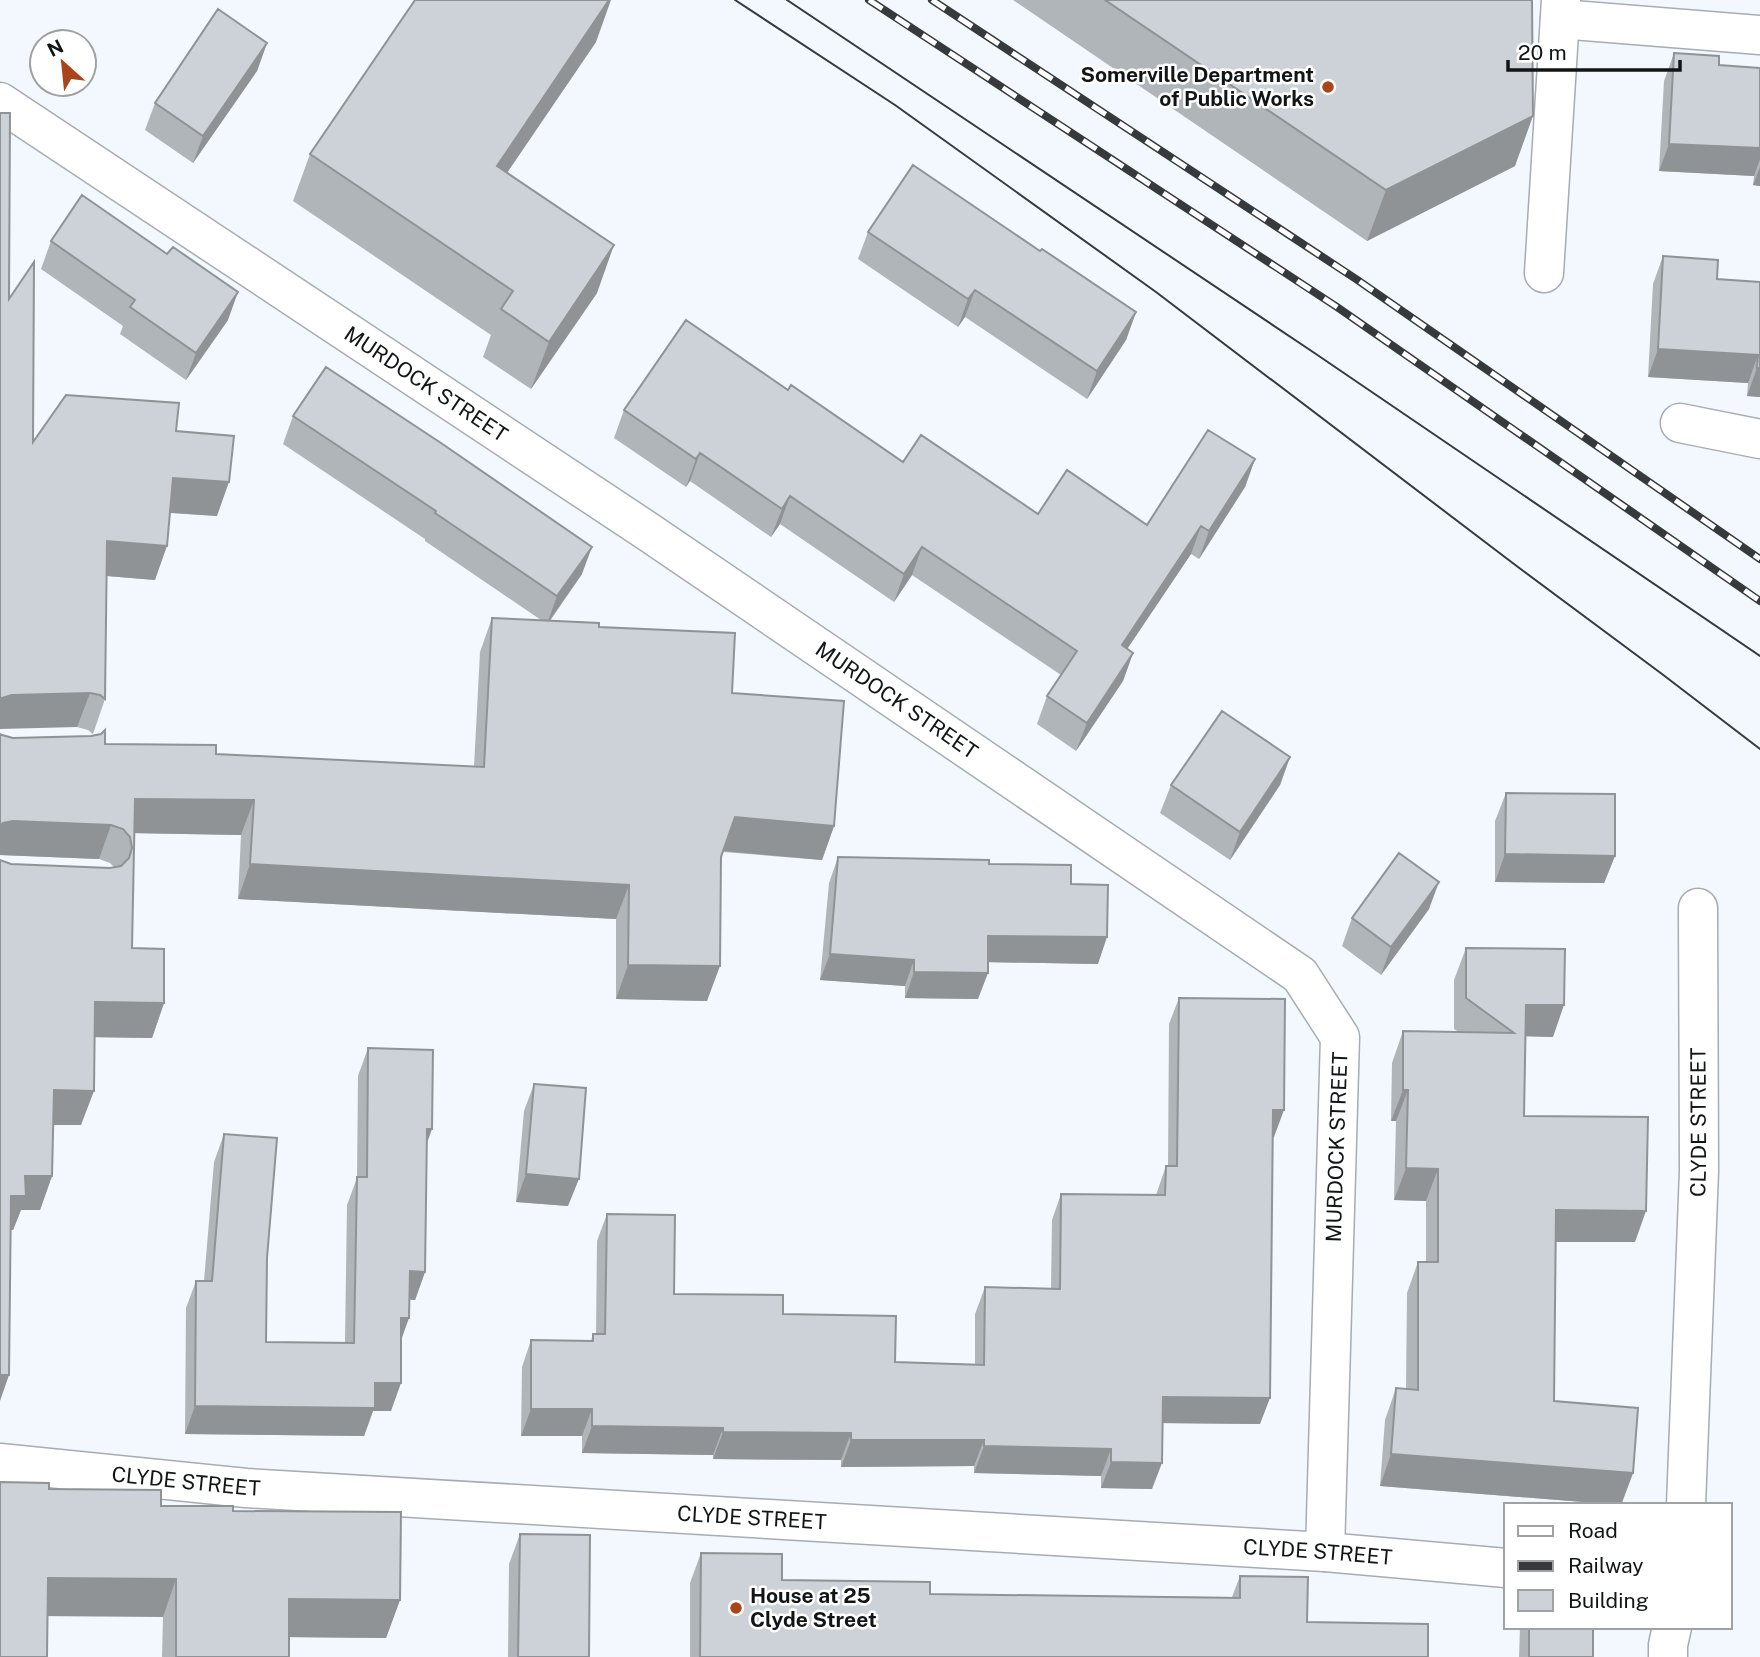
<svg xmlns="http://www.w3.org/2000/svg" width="1760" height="1657" font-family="'Public Sans',sans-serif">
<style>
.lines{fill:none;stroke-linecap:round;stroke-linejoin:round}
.minor-casing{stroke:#a6acb1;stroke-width:41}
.minor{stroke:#fff;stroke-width:38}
.tram{stroke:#373a3c;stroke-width:2}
.rail-casing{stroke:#373a3c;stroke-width:8}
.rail{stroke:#fff;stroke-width:5;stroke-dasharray:16;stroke-linecap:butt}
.wall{fill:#afb5b9}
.shaded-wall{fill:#8f9396}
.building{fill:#ccd2d7;stroke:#8f9396;stroke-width:2}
.poi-dot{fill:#aa441b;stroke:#fff;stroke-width:2.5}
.labels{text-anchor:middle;stroke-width:5;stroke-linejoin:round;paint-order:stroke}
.poi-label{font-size:21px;font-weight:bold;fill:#121516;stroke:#fff;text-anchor:end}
.street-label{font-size:21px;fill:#121516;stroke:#fff}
</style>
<rect width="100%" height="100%" fill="#f2f8fe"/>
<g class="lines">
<!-- minor casing -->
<g class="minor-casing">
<g id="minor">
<path d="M1560 19 1760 35"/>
<path id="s1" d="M0 102 647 531 1300 975 1340 1037 1325 1552"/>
<path d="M1544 273 1561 0"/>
<path d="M1680 423 1760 439"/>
<path id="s2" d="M0 1463 246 1488 1325 1552 1506 1568"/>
<path id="s3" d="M1686 1505 1699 1171 1698 908"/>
<path d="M1668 1657V1645L1672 1627"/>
</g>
</g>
<!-- minor -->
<use href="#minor" class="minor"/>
<!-- tram -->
<path class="tram" d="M735 0 895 105 1156 292 1514 564 1662 674 1760 749
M787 0 1313 352 1760 656"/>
<!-- rail casing -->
<g class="rail-casing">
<path id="rail" d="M869 0 1337 307 1760 601
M932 0 1356 279 1760 559"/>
</g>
<!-- rail -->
<use href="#rail" class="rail"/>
</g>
<!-- wall -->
<path class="wall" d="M1013 0H1532L1515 166 1367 241Z
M596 42 507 173 597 293 531 389 483 357 491 335 293 201 310 154Z
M267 43 257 71 193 163 145 130 155 103Z
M1674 53 1719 65 1760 68V186L1753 185 1754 176 1659 171 1664 81Z
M868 232 1040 251 1136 312 1126 340 1087 399 965 317 958 327 858 259Z
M51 241 228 320 186 380 120 334 123 326 41 269Z
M1663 256 1717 279 1760 282V397L1747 396 1748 383 1648 377 1653 284Z
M9 299 33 442 176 431 217 516 170 513 155 580 107 576 105 699 93 734 88 730 77 727Z
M788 390 903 462 1038 514 1147 525 1255 459 1245 487 1199 559 1191 554 1127 649 1133 653 1123 681 1076 751 1037 724 1047 696 1061 675 912 575 894 602 780 524 771 537 690 481 686 487 614 438 624 410Z
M293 416 582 574 550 621 599 627 732 693 834 826 822 860 723 852 721 857 707 1001 616 999V919L238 899 241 835 134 833 132 948 164 1003 152 1038 94 1037 81 1125H53L52 1176 40 1210H21L13 1230H11L1 861 11 864 110 868 114 867 110 863 99 859 0 855V734L2 735 13 738 105 744 216 754 474 767 480 652 492 618 541 620 425 541V539L283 444Z
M1290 757 1280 785 1230 860 1160 813 1171 785Z
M1506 793 1615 856 1604 883 1495 882V821Z
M838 857 989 864 1071 884 1098 964 988 962 978 999 905 998V986L820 980 829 883Z
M1429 909 1381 975 1342 946 1352 918Z
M1466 948 1553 1037 1526 1036 1524 1116 1635 1242H1556L1554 1401 1633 1473 1621 1505 1380 1486 1385 1420 1396 1388 1406 1389 1407 1293 1418 1262H1426V1201L1394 1200 1396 1121H1391L1392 1063 1403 1031 1459 1032 1454 1029V980Z
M1179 998 1274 1137H1273L1260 1424 1162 1423 1152 1489 1101 1488V1476L974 1473V1466L841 1467V1460L713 1459V1455L582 1453V1436H521L522 1367 531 1340 591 1341 593 1334H596L597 1241 607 1214 674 1294 783 1314 895 1362 975 1364V1314L985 1287 1051 1289 1052 1220 1061 1194 1156 1195 1166 1166H1168L1169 1024Z
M368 1048 426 1144 425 1272 415 1300 410 1299 401 1341 391 1411H373L364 1436 185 1434 186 1308 196 1281H204L214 1162 224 1134 267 1258 266 1342H345L347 1205 357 1178 358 1076Z
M534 1084 568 1206 516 1202 524 1111Z
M49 1489 161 1506 233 1511 400 1600 386 1638 289 1637V1657H162L163 1617Z
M520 1534 589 1657H508L509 1564Z
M701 1553 782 1580 930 1594 1232 1597 1240 1576 1307 1622 1428 1657H690V1583Z
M1520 1627H1529L1593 1657H1519Z"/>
<!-- shaded-wall -->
<path class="shaded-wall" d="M609 0H611L596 42 479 214 497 166Z
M267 43 257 71 193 163 203 136Z
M1533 116 1515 166 1367 241 1386 190Z
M1669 144 1760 148V159L1754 176 1659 171Z
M1760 167V186L1753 185Z
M614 245 597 293 531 389 549 342Z
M975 290 965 317 958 327 968 299Z
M238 292 228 320 186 380 196 353Z
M1136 312 1126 340 1087 399 1097 371Z
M1658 349 1758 355 1748 383 1648 377Z
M1757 368H1760V397L1747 396Z
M700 453 690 481 686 487 696 459Z
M1255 459 1245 487 1199 559 1209 531Z
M173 478 229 482 217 516 160 512Z
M790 496 780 524 771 537 782 509Z
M1201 526 1191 554 1111 673 1122 645Z
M107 541 167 546 155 580 95 575Z
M592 547 582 574 547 624 557 596Z
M922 547 912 575 894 602 904 574Z
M1133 653 1123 681 1076 751 1087 723Z
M90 693 77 727 0 729V699L2 698 12 695Z
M1290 757 1280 785 1230 860 1240 832Z
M135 799 254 800 241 835 127 833Z
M735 817 834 826 822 860 723 851Z
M13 821 111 825 99 859 0 855V826L3 823Z
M1505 854 1615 856 1604 883 1495 882Z
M250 864 629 885 616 919 238 899Z
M1439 882 1429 909 1381 975 1391 947Z
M988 936 1107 937 1098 964 979 962Z
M830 954 914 960 905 986 820 980Z
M628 965 720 966 707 1001 616 999Z
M914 972 988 973 978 999 905 998Z
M95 1002 164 1003 152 1038 82 1037Z
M1526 1005H1564L1553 1037 1515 1036Z
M54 1090 94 1091 81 1125H41Z
M1403 1090H1408L1396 1121H1391Z
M1273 1110H1284L1274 1137H1264Z
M427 1129H432L422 1157Z
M1406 1168 1438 1169 1426 1201 1394 1200Z
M526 1174 579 1179 568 1206 516 1202Z
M25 1176H52L40 1210H21L13 1230H0L11 1196Z
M1556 1210 1646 1211 1635 1242H1545Z
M410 1271 425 1272 415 1300 400 1299Z
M401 1318H409L399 1346Z
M0 1375H9L0 1401Z
M375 1383H401L391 1411H373L364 1436 185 1434 195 1406Z
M1163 1397 1270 1398 1260 1424 1153 1423Z
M531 1409H592L582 1436H521Z
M592 1426 723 1428 713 1455 582 1453Z
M723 1432 851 1433 841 1460 713 1459Z
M851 1440H984L974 1466 841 1467Z
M984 1446 1111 1449 1101 1476 974 1473Z
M1391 1454 1633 1473 1621 1505 1380 1486Z
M1111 1462 1162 1463 1152 1489 1101 1488Z
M48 1578 176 1579 163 1617 34 1616Z
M289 1599 400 1600 386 1638 276 1637Z"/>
<!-- building -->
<path class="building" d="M415 0H609L497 166 614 245 549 342 501 309 513 291 310 154Z
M1105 0H1532L1533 116 1386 190Z
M218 9 267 43 203 136 155 103Z
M1674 53 1719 56V65L1760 68V148L1669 144Z
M0 113H10L9 299 34 262 33 442 66 395 179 403 176 431 234 436 229 482 173 478 167 546 107 541 105 699 100 695 90 693 12 695 2 698 0 699Z
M913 165 1040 251 1042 249 1136 312 1097 371 975 290 968 299 868 232Z
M82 195 167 254 173 247 238 292 196 353 130 307 135 300 51 241Z
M1663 256 1718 260 1717 279 1760 282V368H1757L1758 355 1658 349Z
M686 320 788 390 791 385 903 462 921 435 1038 514 1067 470 1147 525 1208 430 1255 459 1209 531 1201 526 1122 645 1133 653 1087 723 1047 696 1077 651 922 547 904 574 790 496 782 509 700 453 696 459 624 410Z
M326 367 441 443 592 547 557 596 435 513 436 511 293 416Z
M492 618 599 623V627L735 633 732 693 844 701 834 826 735 817 721 857 720 966 628 965 629 885 250 864 254 800 135 799 132 948 164 949V1003L95 1002 94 1091 54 1090 52 1176H25L26 1196H11L9 1375H0V860L11 864 110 868 121 866 129 858 132 848 130 837 123 829 111 825 13 821 3 823 0 826V734L2 735 13 738 91 736 101 734 105 730V744L216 745V754L484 767Z
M1222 711 1290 757 1240 832 1171 785Z
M1506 793 1615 794V856L1505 854Z
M1399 853 1439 882 1391 947 1352 918Z
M838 857 989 860V864L1071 865V884L1108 885 1107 937 988 936V973L914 972V960L830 954Z
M1466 948 1565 949 1564 1005H1526L1524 1116 1648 1117 1646 1211 1556 1210 1554 1401 1638 1408 1633 1473 1391 1454 1396 1388 1418 1390V1262H1438V1169L1406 1168 1408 1090H1403V1031L1514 1033 1466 998Z
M1179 998 1285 999 1284 1110H1273L1270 1398 1163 1397 1162 1463 1111 1462V1449L984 1446V1440H851V1433L723 1432V1428L592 1426V1409H531V1340L593 1341V1334H605L607 1214 675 1215 674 1294 783 1295V1314L896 1316 895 1362 984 1365 985 1287 1060 1289 1061 1194 1165 1195 1166 1166H1177Z
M368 1048 433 1050 432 1129H427L425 1272 410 1271 409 1318H401V1383H375V1408L195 1406 196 1281H212L224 1134 277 1138 267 1258 266 1342 354 1343 357 1177H367Z
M534 1084 586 1088 579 1179 526 1174Z
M0 1482 49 1483V1489L161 1490V1506H233V1511L401 1512 400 1600 289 1599V1657H176V1579L48 1578 47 1657H0Z
M520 1534 590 1535 589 1657H518Z
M701 1553 782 1554V1580L930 1582V1594L1240 1598V1576L1308 1577 1307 1622 1428 1624V1657H700Z
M1529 1627H1593V1657H1529Z"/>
<!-- markers -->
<g class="poi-dot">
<circle cx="1328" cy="87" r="7"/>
<circle cx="736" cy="1608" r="7"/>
</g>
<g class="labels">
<!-- poi labels -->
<g class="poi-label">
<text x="1314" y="82">Somerville Department<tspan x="1314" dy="24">of Public Works</tspan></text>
<text x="750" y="1603" text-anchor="start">House at 25<tspan x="750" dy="24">Clyde Street</tspan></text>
</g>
<!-- street labels -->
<g class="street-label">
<text dy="7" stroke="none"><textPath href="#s1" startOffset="511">MURDOCK STREET</textPath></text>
<text dy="7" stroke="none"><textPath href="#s1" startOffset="1078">MURDOCK STREET</textPath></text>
<text dy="7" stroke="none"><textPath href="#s3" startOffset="383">CLYDE STREET</textPath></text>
<text transform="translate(1337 1147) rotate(-88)" y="7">MURDOCK STREET</text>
<text dy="7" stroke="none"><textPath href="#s2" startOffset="187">CLYDE STREET</textPath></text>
<text dy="7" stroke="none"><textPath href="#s2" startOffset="754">CLYDE STREET</textPath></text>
<text dy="7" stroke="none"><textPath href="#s2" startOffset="1321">CLYDE STREET</textPath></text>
</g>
</g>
<!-- legend -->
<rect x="1504" y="1503" width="228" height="126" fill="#ffffff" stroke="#a0a1a2" stroke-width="2"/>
<rect x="1518" y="1526" width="35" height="10" fill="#ffffff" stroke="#a0a1a2" stroke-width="2"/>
<text x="1568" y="1538" font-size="21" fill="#121516">Road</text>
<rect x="1518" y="1561" width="35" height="10" fill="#373a3c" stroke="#a0a1a2" stroke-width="2"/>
<text x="1568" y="1573" font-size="21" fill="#121516">Railway</text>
<rect x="1518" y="1590" width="35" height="21" fill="#ccd2d7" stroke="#a0a1a2" stroke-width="2"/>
<text x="1568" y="1608" font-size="21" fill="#121516">Building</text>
<!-- north arrow -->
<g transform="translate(63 63) rotate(333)"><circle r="33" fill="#ffffff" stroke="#a0a1a2" stroke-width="2"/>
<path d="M0-5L12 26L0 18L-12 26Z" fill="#aa441b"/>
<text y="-10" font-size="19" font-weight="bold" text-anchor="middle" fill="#121516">N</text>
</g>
<!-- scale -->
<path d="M1508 60v10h172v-10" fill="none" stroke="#121516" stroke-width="3.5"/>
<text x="1518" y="60" font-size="21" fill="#121516" stroke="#ffffff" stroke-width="5" paint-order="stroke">20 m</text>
</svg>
